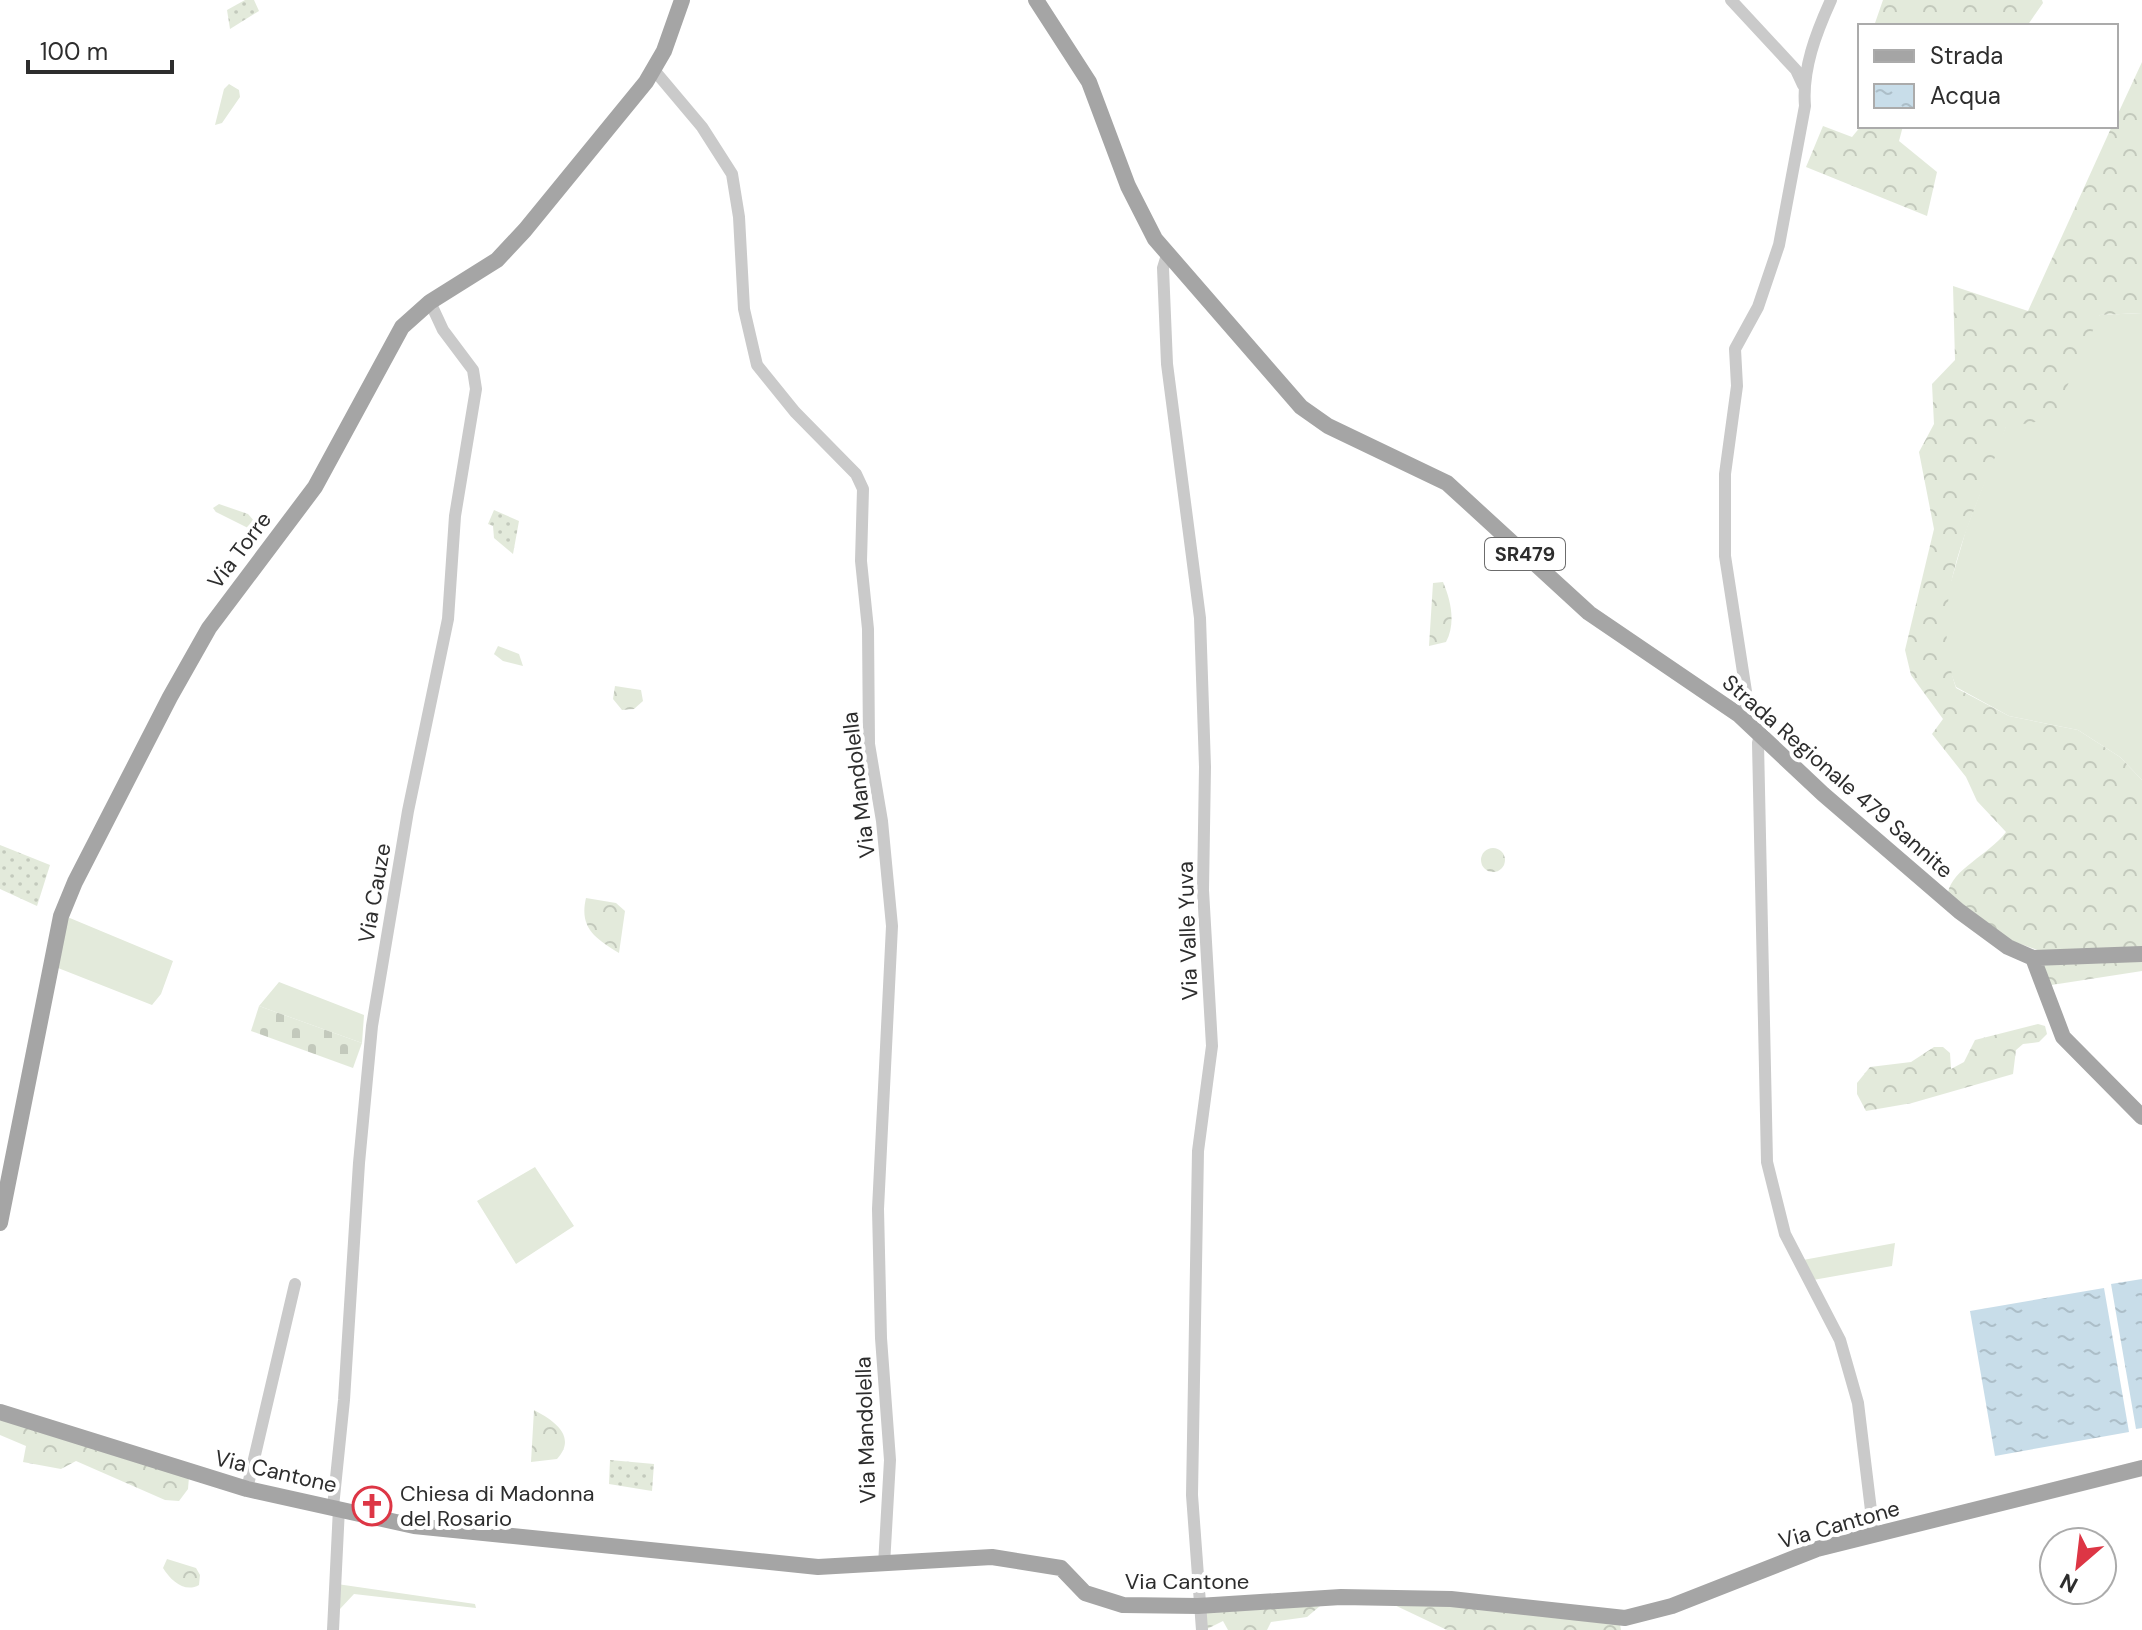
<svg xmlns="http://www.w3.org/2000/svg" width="2142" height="1630" font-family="'DM Sans',sans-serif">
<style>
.grass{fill:#e3eadb}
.forest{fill:url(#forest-crowns)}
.cemetery{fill:url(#cemetery-stones)}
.garden{fill:url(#garden-dots)}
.water{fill:url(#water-ripples)}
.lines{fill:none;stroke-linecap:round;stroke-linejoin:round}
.minor{stroke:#cacaca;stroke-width:12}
.major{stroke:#a5a5a5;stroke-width:16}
.labels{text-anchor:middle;stroke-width:8;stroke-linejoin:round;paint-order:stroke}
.shield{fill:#fff;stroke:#6c6c6c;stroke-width:2}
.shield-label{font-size:20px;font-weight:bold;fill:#2d2d2d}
.street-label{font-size:22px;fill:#2d2d2d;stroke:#fff}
.poi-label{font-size:22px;fill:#2d2d2d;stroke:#fff;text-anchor:start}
</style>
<defs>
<pattern id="forest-crowns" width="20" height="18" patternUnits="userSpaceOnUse" patternTransform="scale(2)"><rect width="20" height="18" fill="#e3eadb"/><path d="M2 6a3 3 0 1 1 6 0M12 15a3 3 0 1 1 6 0" fill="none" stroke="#c3c9bc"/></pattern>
<pattern id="cemetery-stones" width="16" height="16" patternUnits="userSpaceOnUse" patternTransform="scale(2)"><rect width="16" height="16" fill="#e3eadb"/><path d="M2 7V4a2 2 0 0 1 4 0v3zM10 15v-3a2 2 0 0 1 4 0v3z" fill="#c3c9bc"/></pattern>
<pattern id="garden-dots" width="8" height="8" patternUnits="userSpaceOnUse" patternTransform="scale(2)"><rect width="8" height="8" fill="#e3eadb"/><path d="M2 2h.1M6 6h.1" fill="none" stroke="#c3c9bc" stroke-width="1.8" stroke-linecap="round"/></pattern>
<pattern id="water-ripples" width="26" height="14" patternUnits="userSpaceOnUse" patternTransform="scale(2)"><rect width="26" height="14" fill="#c8dde9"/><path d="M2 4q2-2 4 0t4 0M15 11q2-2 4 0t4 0" fill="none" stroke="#acbec8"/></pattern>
</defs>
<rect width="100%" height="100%" fill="#fff"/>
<!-- grass -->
<path class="grass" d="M229 84 239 90 240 97 222 123 215 125 224 89Z
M2142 313V780L2120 757 2078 730 2009 716 1956 687 1945 656 1946 599 1966 530 2006 426 2100 315Z
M65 916 173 961 161 994 152 1005 53 966Z
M279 982 364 1015 362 1043 259 1006Z
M535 1167 574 1226 516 1264 477 1201Z
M1895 1243 1892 1266 1813 1280 1803 1260Z
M337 1584 475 1604 476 1608 354 1594 339 1610Z"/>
<!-- forest -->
<path class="forest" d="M1883 0H2042L2043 3 2027 26H1874Z
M2142 62V313L2100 315 2052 419 2006 427C1977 513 1925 594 1956 688L2009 716 2078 730 2120 757 2142 780V948L2043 952 2012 941 1948 893C1952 869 1989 855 2006 832L1977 801 1966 777 1932 734 1943 719 1911 675 1905 650 1934 529 1919 452 1934 424 1932 384 1955 360 1953 286 2028 311 2112 126H2116V118Z
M1823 126 1852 137 1861 126H1903L1899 141 1937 172 1927 216 1806 167Z
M219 504 248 514 255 522 250 529 216 512 213 508Z
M1443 582C1451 601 1456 623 1446 642L1429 646 1433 583Z
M498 646 519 654 523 666 503 661 494 654Z
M615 686 641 690 643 701 634 709 622 710 613 699Z
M1481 860a12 12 0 1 1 24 0a12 12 0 1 1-24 0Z
M586 898 616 903 625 911 619 953C595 938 579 928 586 898Z
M2142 959V971L2045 986 2043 963Z
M2038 1024 2045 1026 2047 1034 2039 1042 2023 1044 2016 1050 2013 1074 1912 1103 1866 1111 1857 1094V1083L1870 1067 1911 1062 1934 1047H1943L1950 1053 1951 1069 1964 1062 1975 1040Z
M534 1410C553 1420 578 1436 557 1459L531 1462Z
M0 1416 189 1477 188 1489 179 1501 165 1500 76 1461 61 1469 23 1462 26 1446 0 1435Z
M167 1559 196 1568 200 1575 199 1585C185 1593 171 1581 163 1568Z
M1386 1601 1619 1619 1621 1630H1447Z
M1320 1606 1307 1617 1271 1622 1267 1630H1228L1223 1621 1205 1630 1203 1611Z"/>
<!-- cemetery -->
<path class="cemetery" d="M259 1006 362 1043 353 1068 251 1031Z"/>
<!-- garden -->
<path class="garden" d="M245 0H254L259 11 230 29 227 10Z
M494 510 519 521 513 554 494 538 493 526 488 524Z
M0 845 50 865 37 906 0 889Z
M610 1460 654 1464 652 1491 609 1484Z"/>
<!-- water -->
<path class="water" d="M2142 1279V1428L2136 1429 2111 1284Z
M2104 1288 2129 1432 1995 1456 1970 1311Z"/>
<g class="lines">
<!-- minor -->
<path class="minor" d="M1731 0 1796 70 1803 85
M654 70 702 127 732 174 739 217 744 309 757 365 795 412 856 474 863 489 861 561 868 629 869 744 882 821 892 926 878 1209 881 1338 890 1460 884 1565
M1167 255 1163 268 1167 364 1200 618 1205 767 1203 890 1212 1046 1198 1151 1192 1495 1202 1630
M1739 715 1747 698 1725 556V474L1737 386 1735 349 1758 307 1779 245 1805 106C1802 69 1816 33 1831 0
M1760 735 1758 743 1767 1162 1785 1234 1840 1340 1858 1403 1874 1535
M247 1489 295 1284
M333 1507 344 1400 359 1163 372 1026 408 811 448 619 455 516 476 389 473 370 443 330 430 302
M333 1630 339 1508"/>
<!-- major -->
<path class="major" d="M1036 0 1089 82 1128 186 1155 239 1301 407 1328 426 1447 483 1589 613 1739 715 1823 794 1959 911 2008 947 2033 958 2142 954
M2033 958 2063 1037 2142 1117
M0 1223 61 916 75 882 170 697 209 628 315 487 402 327 430 302 497 260 525 230 646 82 664 51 682 0
M0 1412 247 1489 414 1526 818 1567 992 1557 1061 1568 1085 1593 1123 1605 1198 1606 1341 1597 1451 1599 1625 1618 1672 1606 1817 1549 2142 1468"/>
</g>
<!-- icons -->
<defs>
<g id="church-ring" transform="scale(2)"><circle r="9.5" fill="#fff" stroke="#dd3645" stroke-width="1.5"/><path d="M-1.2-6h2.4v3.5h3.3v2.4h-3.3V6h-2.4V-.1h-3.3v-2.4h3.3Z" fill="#dd3645"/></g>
</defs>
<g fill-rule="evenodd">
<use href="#church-ring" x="372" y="1506"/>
</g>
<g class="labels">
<!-- shield labels -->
<rect class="shield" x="1485" y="538" width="80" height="32" rx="6"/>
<g class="shield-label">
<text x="1525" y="561">SR479</text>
</g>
<!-- street labels -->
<g class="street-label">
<text transform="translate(239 550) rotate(-53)" y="8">Via Torre</text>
<text transform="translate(1838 776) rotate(41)" y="8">Strada Regionale 479 Sannite</text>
<text transform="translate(858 785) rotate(-97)" y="8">Via Mandolella</text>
<text transform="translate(374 893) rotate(-80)" y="8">Via Cauze</text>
<text transform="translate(1187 931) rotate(-92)" y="8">Via Valle Yuva</text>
<text transform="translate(865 1430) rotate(-92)" y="8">Via Mandolella</text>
<text transform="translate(276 1471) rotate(13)" y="8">Via Cantone</text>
<text transform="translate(1839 1524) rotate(-16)" y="8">Via Cantone</text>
<text x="1187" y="1589">Via Cantone</text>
</g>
<!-- poi labels -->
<g class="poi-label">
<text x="400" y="1501">Chiesa di Madonna<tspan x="400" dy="25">del Rosario</tspan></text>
</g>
</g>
<!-- legend -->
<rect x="1858" y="24" width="260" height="104" fill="#ffffff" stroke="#ababab" stroke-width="2"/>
<rect x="1874" y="50" width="40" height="12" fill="#a5a5a5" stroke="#ababab" stroke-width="2"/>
<text x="1930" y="64" font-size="24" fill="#2d2d2d">Strada</text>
<rect x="1874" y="84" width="40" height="24" fill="url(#water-ripples)" stroke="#ababab" stroke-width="2"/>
<text x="1930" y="104" font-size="24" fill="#2d2d2d">Acqua</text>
<!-- north arrow -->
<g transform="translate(2078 1566) rotate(208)"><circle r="38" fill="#ffffff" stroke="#ababab" stroke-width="2"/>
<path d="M0-6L14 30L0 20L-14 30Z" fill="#dd3645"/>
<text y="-12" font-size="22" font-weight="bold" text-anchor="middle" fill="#2d2d2d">N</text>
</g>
<!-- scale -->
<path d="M28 60v12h144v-12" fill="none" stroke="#2d2d2d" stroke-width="4"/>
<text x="40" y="60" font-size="24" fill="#2d2d2d" stroke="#ffffff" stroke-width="6" paint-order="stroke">100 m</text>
</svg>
